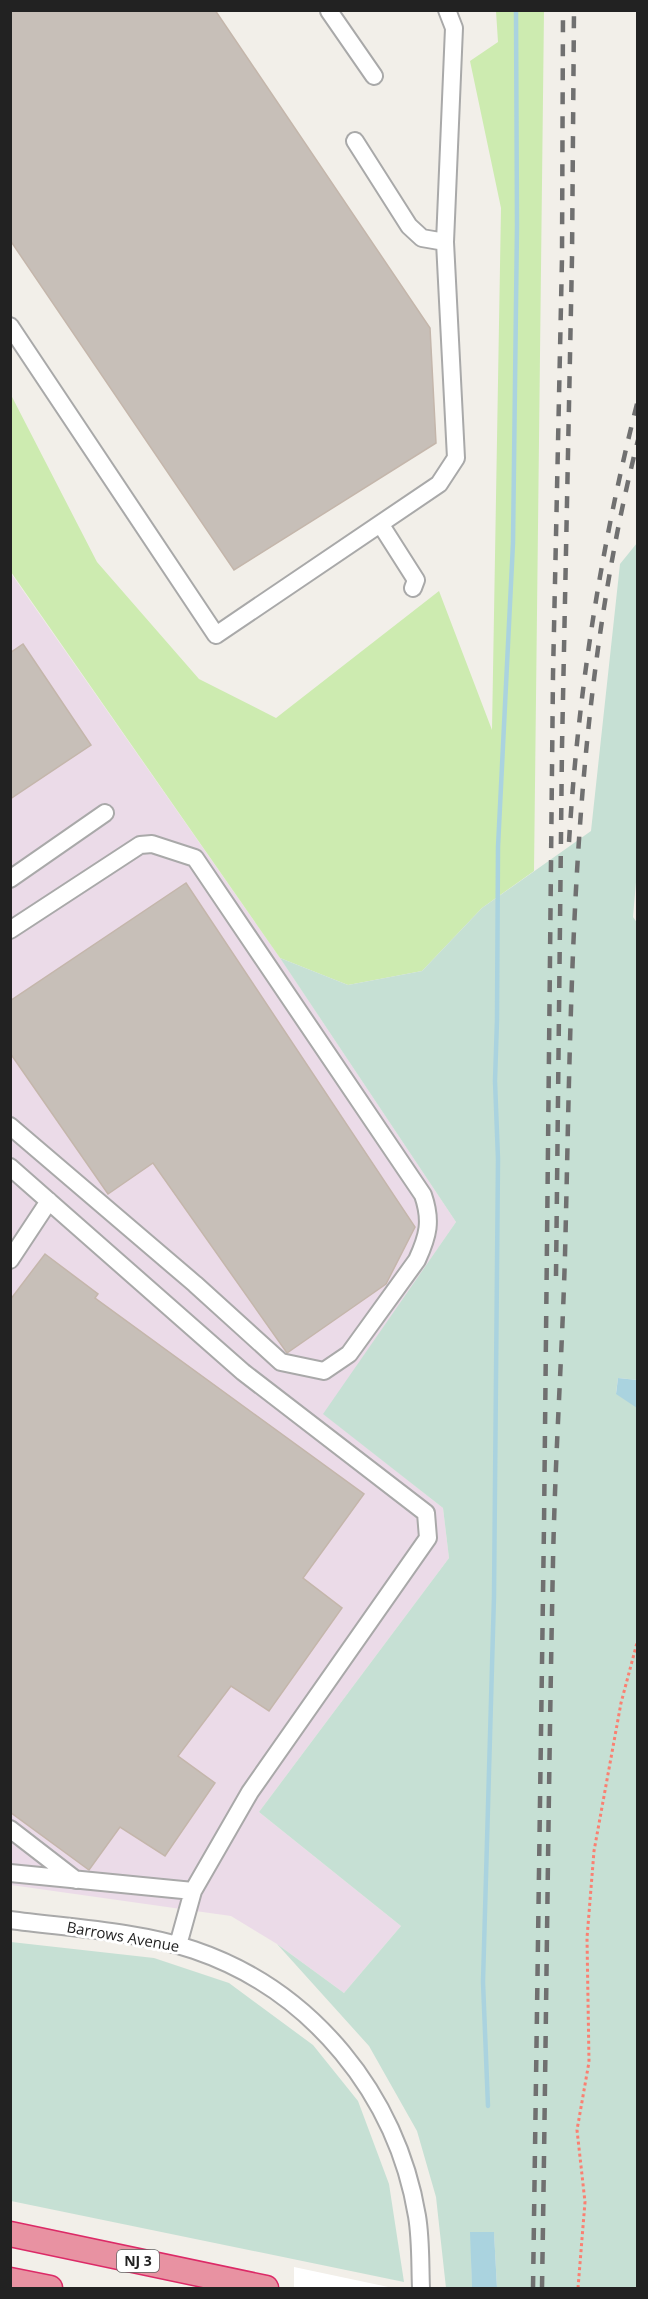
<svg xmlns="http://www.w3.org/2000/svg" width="648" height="2299" font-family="'Open Sans',sans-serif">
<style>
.industrial{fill:#ebdbe8}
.grass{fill:#cdebb0}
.wetland{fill:#c6e0d4}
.water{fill:#aad3df}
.pier{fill:#fff}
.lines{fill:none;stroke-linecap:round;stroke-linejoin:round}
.stream{stroke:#aad3df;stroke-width:4.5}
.building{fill:#c7bfb8;stroke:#c4b6ab;stroke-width:1.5}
.minor-casing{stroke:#a9a9a9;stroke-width:20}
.highway-casing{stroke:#dc2a67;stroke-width:27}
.path{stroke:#fa8072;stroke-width:3;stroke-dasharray:3 3;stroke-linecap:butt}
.minor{stroke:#fff;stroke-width:16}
.highway{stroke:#e892a2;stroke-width:24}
.rail{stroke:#707070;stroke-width:4.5;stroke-dasharray:12 12;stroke-linecap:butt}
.labels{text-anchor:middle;stroke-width:6;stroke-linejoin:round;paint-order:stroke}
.shield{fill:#fff;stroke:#646464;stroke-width:1.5}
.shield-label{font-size:14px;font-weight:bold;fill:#222}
.street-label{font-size:15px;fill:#222;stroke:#fff}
</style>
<rect width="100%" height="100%" fill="#f2efe9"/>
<!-- industrial -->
<path class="industrial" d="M10 572 280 958 456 1222 324 1414 443 1508 449 1558 259 1812 401 1926 344 1993 277 1944 231 1916 11 1885Z"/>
<!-- grass -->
<path class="grass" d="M496 11H544L534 871 482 908 422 971 348 985 280 958 11 572 10 393 97 562 199 679 276 718 439 591 492 730 501 208 470 61 498 42Z"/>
<!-- wetland -->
<path class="wetland" d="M637 543 638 859 633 917 638 924V1380L618 1378 616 1393 638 1408 637 2288H497L494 2233 471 2232 472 2288H446L436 2197 417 2131 369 2046 277 1944 344 1993 401 1926 259 1812 449 1558 443 1508 323 1414 456 1222 280 958 348 985 422 971 482 908 591 831 620 564Z
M11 1942 154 1958 229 1983 313 2045 358 2101 389 2184 404 2282 11 2201Z"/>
<!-- water -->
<path class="water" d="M618 1378 637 1380V1408L616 1394Z
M470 2232H494L497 2288H472Z"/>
<!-- pier -->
<path class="pier" d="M294 2267 393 2288H294Z"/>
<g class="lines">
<!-- stream -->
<path class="stream" d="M488 2106 483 1982 494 1596 498 1159 495 1081 497 1020 498 847 513 543 517 226 516 10"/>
</g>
<!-- building -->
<path class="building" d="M10 10H215L430 328 436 443 234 570 10 240Z
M23 644 91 745 10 799V653Z
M186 883 415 1227 386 1284 287 1353 153 1163 108 1194 10 1053V1001Z
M45 1254 98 1294 95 1298 364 1494 303 1578 342 1608 269 1711 231 1686 178 1756 215 1783 165 1856 120 1827 89 1870 10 1812V1300Z"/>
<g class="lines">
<!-- minor casing -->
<g class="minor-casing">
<path id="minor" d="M329 11 374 76
M355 141 409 226 422 238 445 242
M10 326 216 635 439 484 456 458 445 242 454 28 447 10
M381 525 416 580 413 588
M10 879 105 813
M10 930 140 845 152 844 195 858 423 1195C432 1221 428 1236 417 1260L349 1354 324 1371 281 1362 195 1284 10 1126
M10 1167 243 1372 426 1513 428 1538 250 1792 193 1891 178 1945
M10 1260 49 1201
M10 1829 76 1880
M10 1873 193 1891
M10 1920C71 1928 136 1931 194 1950 312 1990 397 2095 417 2216 421 2240 420 2264 421 2288"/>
</g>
<!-- highway casing -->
<g class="highway-casing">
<path id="highway" d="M10 2234 266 2288
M10 2280 50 2288"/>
</g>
<!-- path -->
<path class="path" d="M578 2288 585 2202 577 2130 589 2062 587 1938 594 1851 621 1703 638 1639"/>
<!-- minor -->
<use href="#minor" class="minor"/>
<!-- highway -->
<use href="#highway" class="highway"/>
<!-- rail -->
<path class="rail" d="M569 842C578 692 601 545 638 400
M556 1276 562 747 572 258 574 10
M533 2288 544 1525 553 675 562 258 563 10
M542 2288C546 2046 548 1804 553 1562 555 1459 562 1357 565 1255 572 980 570 709 638 440"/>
</g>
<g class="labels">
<!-- shield labels -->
<rect class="shield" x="117" y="2250" width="42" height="22" rx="4.5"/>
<g class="shield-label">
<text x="138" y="2266">NJ 3</text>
</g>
<!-- street labels -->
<g class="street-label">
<text transform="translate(123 1937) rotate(10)" y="5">Barrows Avenue</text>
</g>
</g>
<!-- border -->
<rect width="648" height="2299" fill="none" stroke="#222222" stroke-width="24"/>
</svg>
